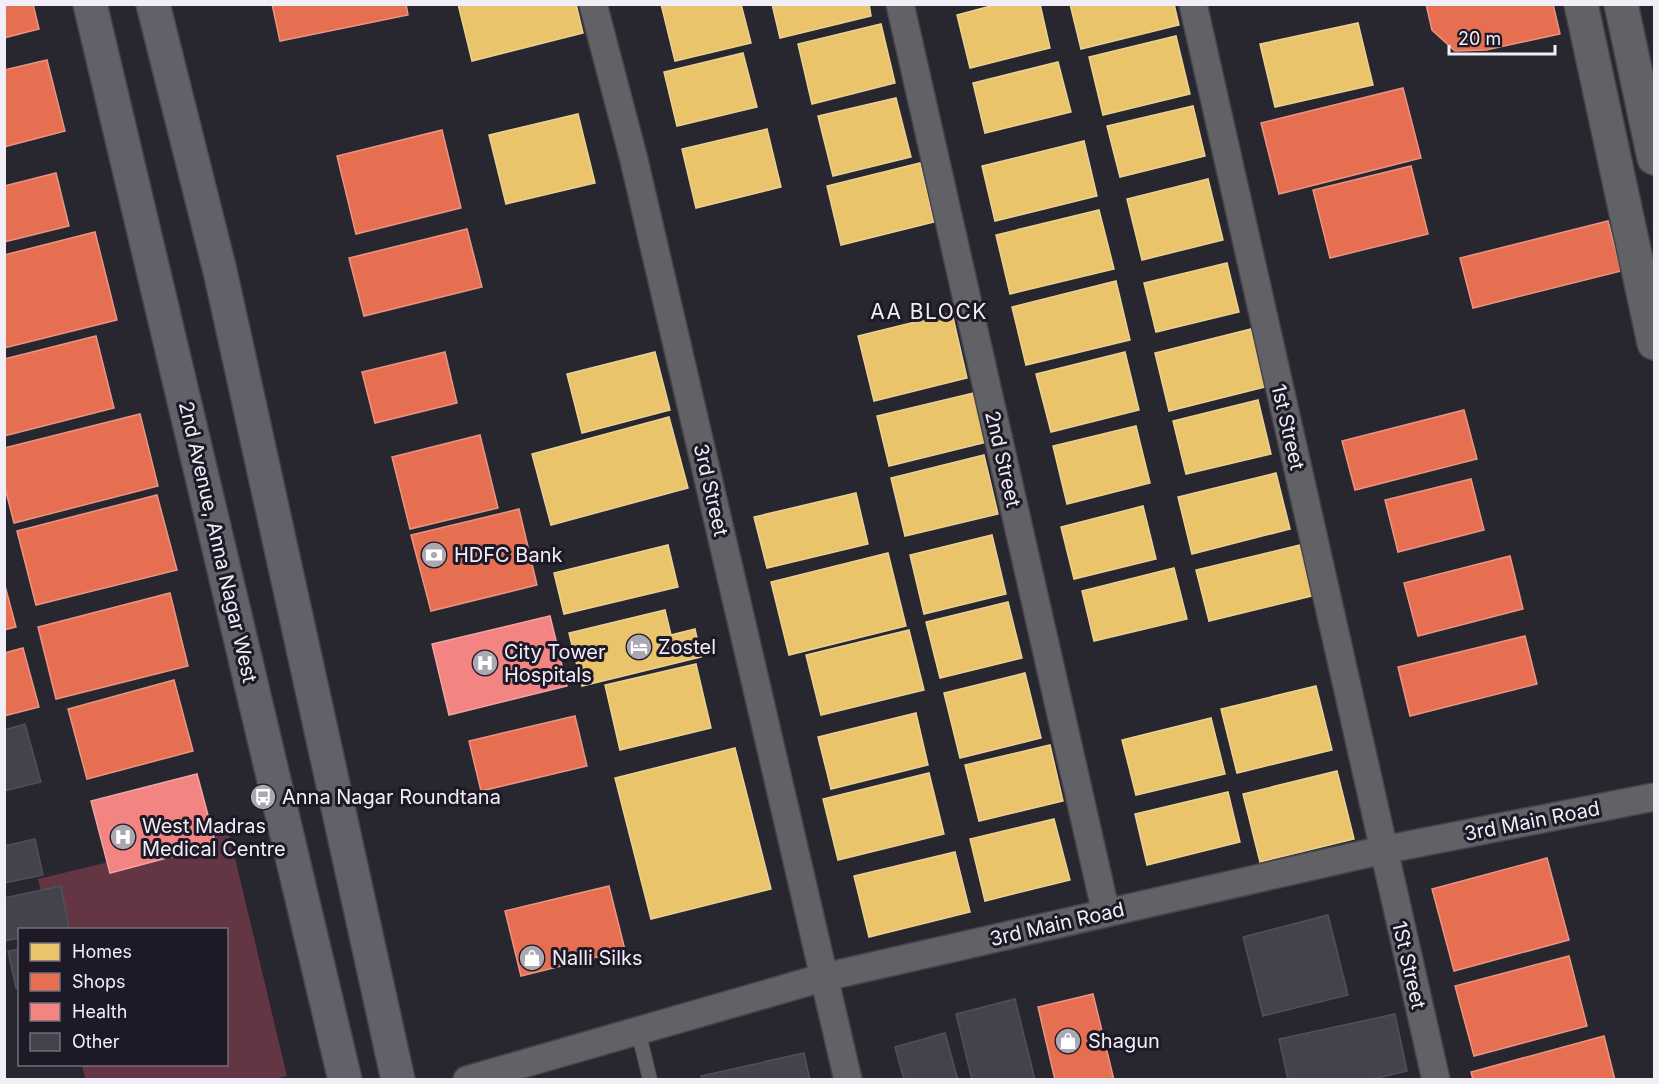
<svg xmlns="http://www.w3.org/2000/svg" width="1659" height="1084" font-family="Inter,sans-serif">
<style>
.garden{fill:#643543}
.homes{fill:#e9c46a;stroke:#ebd195;stroke-width:1.5}
.shops{fill:#e76f51;stroke:#ea9583;stroke-width:1.5}
.health{fill:#f28482;stroke:#f2a4a5;stroke-width:1.5}
.building{fill:#43444b;stroke:#505158;stroke-width:1.5}
.lines{fill:none;stroke-linecap:round;stroke-linejoin:round}
.service-casing{stroke:#46444b;stroke-width:16}
.minor-casing{stroke:#46444b;stroke-width:30}
.tertiary-casing{stroke:#46444b;stroke-width:36}
.secondary-casing{stroke:#46444b;stroke-width:36}
.service{stroke:#626166;stroke-width:14}
.minor{stroke:#626166;stroke-width:27}
.tertiary{stroke:#626166;stroke-width:33}
.secondary{stroke:#64606a;stroke-width:33}
.labels{text-anchor:middle;stroke-width:6;stroke-linejoin:round;paint-order:stroke}
.street-label{font-size:20px;fill:#f1eef8;stroke:#1d1927}
.poi-label{font-size:20px;fill:#f1eef8;stroke:#1d1927;text-anchor:start}
.neighbourhood-label{font-size:21px;letter-spacing:1.5px;fill:#f1eef8;stroke:#1d1927}
</style>
<rect width="100%" height="100%" fill="#28262e"/>
<!-- garden -->
<path class="garden" d="M229 833 287 1076 270 1080 85 1079 82 1065 226 1064V930L50 929 38 879Z"/>
<!-- homes -->
<path class="homes" d="M458 4H576L583 33 472 61Z
M661 4H741L751 43 675 61Z
M772 4H869L871 16 780 38Z
M998 4H1040L1050 48 970 68 957 15Z
M1070 4H1174L1179 25 1081 49Z
M1358 23 1373 85 1275 107 1260 44Z
M881 24 895 83 812 104 798 44Z
M1176 36 1190 94 1103 115 1089 57Z
M743 53 757 107 677 126 664 72Z
M1058 62 1071 112 985 133 973 83Z
M896 98 911 157 833 176 818 116Z
M1193 106 1205 156 1120 177 1107 126Z
M578 114 595 183 506 204 489 135Z
M767 129 781 187 696 208 682 149Z
M1084 141 1097 196 995 221 982 166Z
M920 163 934 222 841 245 827 186Z
M1208 179 1223 240 1142 260 1127 199Z
M1099 210 1114 269 1010 294 996 235Z
M1227 263 1239 312 1156 332 1144 283Z
M1116 281 1130 340 1026 365 1012 307Z
M952 313 967 378 874 401 858 336Z
M1251 329 1265 387 1169 411 1155 353Z
M655 352 670 410 582 433 567 374Z
M1125 352 1139 410 1051 432 1036 374Z
M974 393 987 442 889 466 877 416Z
M1258 400 1271 454 1186 474 1173 421Z
M669 417 688 488 551 525 532 454Z
M1136 426 1150 483 1067 504 1053 446Z
M984 455 998 514 905 536 891 478Z
M1276 473 1290 529 1192 554 1178 497Z
M856 493 868 544 767 568 754 517Z
M1143 506 1156 559 1074 579 1061 527Z
M992 535 1006 594 924 614 910 555Z
M668 545 678 587 564 614 554 573Z
M1300 545 1312 596 1209 621 1196 570Z
M888 553 906 626 789 655 771 582Z
M1174 568 1187 619 1094 641 1082 591Z
M1008 602 1022 658 940 678 926 622Z
M665 610 671 635 695 629 701 657 582 686 569 633Z
M909 630 924 690 821 715 806 655Z
M696 664 711 728 620 750 605 685Z
M1025 673 1041 738 960 758 944 693Z
M1316 686 1332 750 1237 773 1221 709Z
M916 713 928 765 831 789 818 737Z
M1211 718 1225 774 1136 795 1122 740Z
M1050 745 1063 801 979 821 965 765Z
M735 748 771 889 651 919 615 778Z
M1337 771 1354 839 1260 862 1243 794Z
M929 773 944 834 838 860 823 799Z
M1228 792 1240 842 1147 865 1135 814Z
M1054 819 1070 880 985 901 970 839Z
M955 852 970 912 869 937 854 876Z"/>
<!-- shops -->
<path class="shops" d="M4 4H33L39 29 4 38Z
M272 4H406L408 15 280 41Z
M1426 4H1553L1560 34 1486 50 1455 51 1432 30Z
M47 60 65 131 4 147V70Z
M1403 88 1421 158 1279 194 1261 123Z
M442 130 461 208 356 234 337 156Z
M1411 166 1428 234 1330 258 1313 190Z
M56 173 69 226 4 242V186Z
M1608 221 1621 271 1473 308 1460 258Z
M467 229 482 287 364 316 349 258Z
M95 232 117 320 4 348V255Z
M96 336 114 408 4 436V359Z
M445 352 457 403 375 423 362 372Z
M1464 410 1477 459 1355 490 1342 441Z
M140 414 158 486 14 523 4 484V448Z
M480 435 498 508 410 529 392 457Z
M1471 479 1484 530 1398 552 1385 500Z
M157 495 177 570 36 605 17 531Z
M519 509 537 585 431 611 411 535Z
M1510 556 1523 609 1418 636 1404 583Z
M4 582 16 627 4 630Z
M170 593 188 666 56 699 38 627Z
M1525 636 1537 684 1410 716 1398 667Z
M23 648 39 707 4 716V653Z
M174 680 193 751 87 779 68 709Z
M575 716 587 766 481 791 469 741Z
M1547 858 1569 940 1454 971 1432 889Z
M609 886 625 950 521 976 505 911Z
M1569 956 1587 1026 1474 1056 1455 986Z
M1093 994 1114 1080H1055L1038 1007Z
M1604 1036 1615 1080H1473L1471 1072Z"/>
<!-- health -->
<path class="health" d="M550 616 567 686 449 715 432 644Z
M197 774 216 845 110 873 91 801Z"/>
<!-- building -->
<path class="building" d="M25 724 41 782 4 791V730Z
M35 839 43 875 4 883V846Z
M61 886 69 928 20 930V938L4 941V898Z
M1328 915 1348 995 1263 1016 1243 937Z
M20 949V988H16L8 951Z
M1015 999 1035 1080H972L956 1014Z
M1395 1014 1407 1071 1369 1080H1288L1279 1039Z
M945 1033 958 1080H904L895 1047Z
M804 1053 810 1080H702L701 1076Z"/>
<g class="lines">
<!-- service casing -->
<g class="service-casing">
<path id="service" d="M638 1030 650 1080"/>
</g>
<!-- minor casing -->
<g class="minor-casing">
<path id="minor" d="M593 4 634 160 848 1080
M900 4 1106 913
M1193 4 1436 1080
M467 1080 825 977 1383 850 1654 797"/>
</g>
<!-- tertiary casing -->
<g class="tertiary-casing">
<path id="tertiary" d="M1581 4 1654 343
M1621 4 1654 158"/>
</g>
<!-- secondary casing -->
<g class="secondary-casing">
<path id="secondary" d="M90 4 345 1080
M153 4 220 271 398 1080"/>
</g>
<!-- service -->
<use href="#service" class="service"/>
<!-- minor -->
<use href="#minor" class="minor"/>
<!-- tertiary -->
<use href="#tertiary" class="tertiary"/>
<!-- secondary -->
<use href="#secondary" class="secondary"/>
</g>
<!-- icons -->
<defs>
<g id="bank-disc" transform="scale(1.35)"><circle r="9.5" fill="#aba8b1" stroke="#1d1927"/><path d="M-6-4H6V4H-6ZM0-2.3a2.3 2.3 0 1 0 0 4.6a2.3 2.3 0 1 0 0-4.6Z" fill="#fff"/></g>
<g id="hotel-disc" transform="scale(1.35)"><circle r="9.5" fill="#aba8b1" stroke="#1d1927"/><path d="M-6-4.5h1.5V1H6V5H4.5V3h-9V5H-6ZM-4 0a1.8 1.8 0 1 1 3.6 0ZM.5 0V-2.5h3Q6-2.5 6 0Z" fill="#fff"/></g>
<g id="hospital-disc" transform="scale(1.35)"><circle r="9.5" fill="#aba8b1" stroke="#1d1927"/><path d="M-5-5h3v3.5h4V-5h3V5h-3V1.5h-4V5h-3Z" fill="#fff"/></g>
<g id="bus-disc" transform="scale(1.35)"><circle r="9.5" fill="#aba8b1" stroke="#1d1927"/><path d="M-5-6H5V4H4V6H2V4H-2V6H-4V4H-5ZM-3.5-4V0h7V-4ZM-3.5 1.2v1.5H-2V1.2ZM2 1.2v1.5H3.5V1.2Z" fill="#fff"/></g>
<g id="shop-disc" transform="scale(1.35)"><circle r="9.5" fill="#aba8b1" stroke="#1d1927"/><path d="M-5-2.5h2.3a2.7 3.5 0 0 1 5.4 0H5L5.5 6h-11ZM-1.5-2.5h3a1.5 2.3 0 0 0-3 0Z" fill="#fff"/></g>
</defs>
<g fill-rule="evenodd">
<use href="#bank-disc" x="434" y="555"/>
<use href="#hotel-disc" x="639" y="647"/>
<use href="#hospital-disc" x="485" y="663"/>
<use href="#bus-disc" x="263" y="797"/>
<use href="#hospital-disc" x="123" y="837"/>
<use href="#shop-disc" x="532" y="958"/>
<use href="#shop-disc" x="1068" y="1041"/>
</g>
<g class="labels">
<!-- street labels -->
<g class="street-label">
<text transform="translate(1288 427) rotate(77)" y="7">1st Street</text>
<text transform="translate(1003 459) rotate(77)" y="7">2nd Street</text>
<text transform="translate(711 490) rotate(77)" y="7">3rd Street</text>
<text transform="translate(218 542) rotate(77)" y="7">2nd Avenue, Anna Nagar West</text>
<text transform="translate(1532 821) rotate(-11)" y="7">3rd Main Road</text>
<text transform="translate(1057 924) rotate(-13)" y="7">3rd Main Road</text>
<text transform="translate(1409 965) rotate(77)" y="7">1St Street</text>
</g>
<!-- poi labels -->
<g class="poi-label">
<text x="454" y="562">HDFC Bank</text>
<text x="658" y="654">Zostel</text>
<text x="504" y="659">City Tower<tspan x="504" dy="23">Hospitals</tspan></text>
<text x="282" y="804">Anna Nagar Roundtana</text>
<text x="142" y="833">West Madras<tspan x="142" dy="23">Medical Centre</tspan></text>
<text x="552" y="965">Nalli Silks</text>
<text x="1088" y="1048">Shagun</text>
</g>
<!-- neighbourhood labels -->
<g class="neighbourhood-label">
<text x="929" y="319">AA BLOCK</text>
</g>
</g>
<!-- border -->
<rect width="1659" height="1084" fill="none" stroke="#f1eef8" stroke-width="12"/>
<!-- legend -->
<rect x="18" y="928" width="210" height="138" fill="#1d1927" stroke="#726e7b" stroke-width="1.5"/>
<rect x="30" y="943" width="30" height="18" fill="#e9c46a" stroke="#726e7b" stroke-width="1.5"/>
<text x="72" y="958" font-size="18" fill="#f1eef8">Homes</text>
<rect x="30" y="973" width="30" height="18" fill="#e76f51" stroke="#726e7b" stroke-width="1.5"/>
<text x="72" y="988" font-size="18" fill="#f1eef8">Shops</text>
<rect x="30" y="1003" width="30" height="18" fill="#f28482" stroke="#726e7b" stroke-width="1.5"/>
<text x="72" y="1018" font-size="18" fill="#f1eef8">Health</text>
<rect x="30" y="1033" width="30" height="18" fill="#43444b" stroke="#726e7b" stroke-width="1.5"/>
<text x="72" y="1048" font-size="18" fill="#f1eef8">Other</text>
<!-- scale -->
<path d="M1449 45v9h106v-9" fill="none" stroke="#f1eef8" stroke-width="3"/>
<text x="1458" y="45" font-size="18" fill="#f1eef8" stroke="#1d1927" stroke-width="4.5" paint-order="stroke">20 m</text>
</svg>
